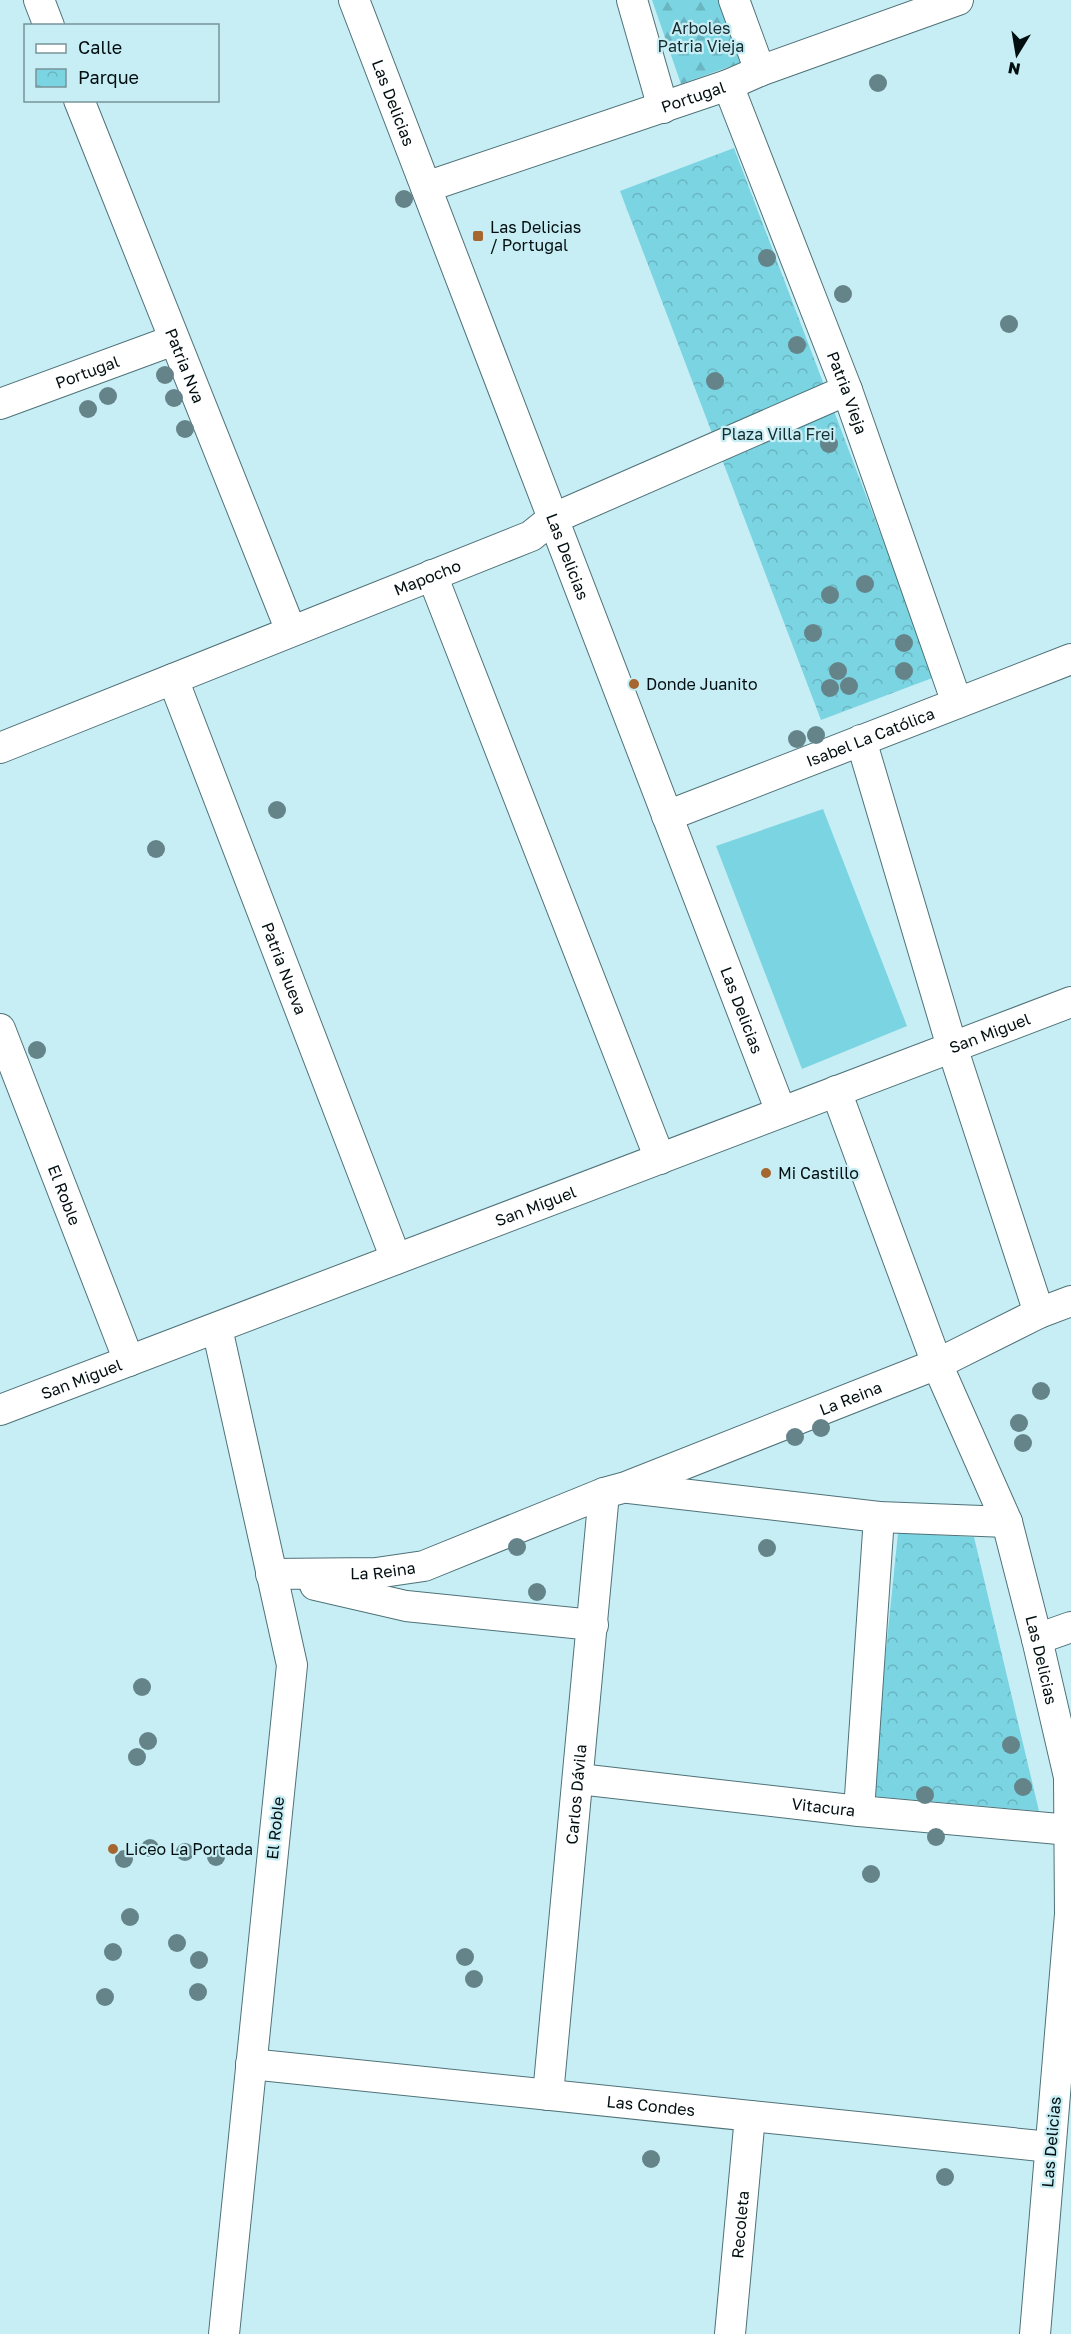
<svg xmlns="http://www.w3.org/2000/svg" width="1071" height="2334" font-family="'Golos Text',sans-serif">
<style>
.forest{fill:url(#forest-firs)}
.park{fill:url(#park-crowns)}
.pitch{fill:#7bd4e2}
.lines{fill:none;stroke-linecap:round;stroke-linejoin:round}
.street-casing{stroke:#4f7278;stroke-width:32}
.street{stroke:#fff;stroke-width:30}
.tree{fill:#658489}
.poi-dot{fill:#a6662f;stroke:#c7eef4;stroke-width:2}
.labels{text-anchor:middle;stroke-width:4.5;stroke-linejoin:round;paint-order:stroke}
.park-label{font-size:16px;fill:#152d31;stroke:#c7eef4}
.street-label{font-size:16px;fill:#020e10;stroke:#c7eef4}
.poi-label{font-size:16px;fill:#020e10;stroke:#c7eef4;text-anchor:start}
</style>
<defs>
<pattern id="forest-firs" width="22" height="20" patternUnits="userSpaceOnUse" patternTransform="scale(1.5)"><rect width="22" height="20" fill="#7bd4e2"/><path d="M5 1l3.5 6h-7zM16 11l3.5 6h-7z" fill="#69b5c1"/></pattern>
<pattern id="park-crowns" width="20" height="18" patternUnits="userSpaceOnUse" patternTransform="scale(1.5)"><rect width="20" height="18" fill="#7bd4e2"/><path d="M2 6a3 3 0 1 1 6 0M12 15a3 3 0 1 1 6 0" fill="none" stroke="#69b5c1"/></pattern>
</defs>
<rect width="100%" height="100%" fill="#c7eef4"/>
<!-- forest -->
<path class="forest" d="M652 0H723L748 60 681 84Z"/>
<!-- park -->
<path class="park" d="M734 148 935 677 821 720 620 191Z
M898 1533 974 1537 1039 1811 871 1796Z"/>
<!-- pitch -->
<path class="pitch" d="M823 809 907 1026 802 1069 716 846Z"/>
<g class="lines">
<!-- street casing -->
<g class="street-casing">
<g id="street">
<path d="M39 0 49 26"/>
<path id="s1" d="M354 0 781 1112"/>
<path d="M632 0 663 108"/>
<path d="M734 0 760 71"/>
<path id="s2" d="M728 85 847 390 957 703"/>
<path id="s3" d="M79 100 291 631"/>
<path id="s4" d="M426 187 728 85 760 71 958 0"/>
<path id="s5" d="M0 404 174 340"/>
<path d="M432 575 660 1159"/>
<path id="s6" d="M173 679 396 1259"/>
<path d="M861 740 952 1047 1039 1313"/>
<path id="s7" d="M0 748 531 536 552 519 847 390"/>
<path id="s8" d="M667 816 1071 659"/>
<path id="s9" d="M0 1029 129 1361"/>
<path id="s10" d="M836 1091 937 1364 1007 1522 1037 1639 1069 1777 1070 1914 1035 2334"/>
<path d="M217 1328 292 1665 224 2334"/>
<path id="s11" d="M0 1410 1071 1002"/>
<path d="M629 1488 879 1517 1007 1522"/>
<path id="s12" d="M271 1574 376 1573 424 1566 604 1493 626 1487 937 1364 1039 1313 1071 1301"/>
<path d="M315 1585 406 1606 593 1625"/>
<path d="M1037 1639 1071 1627"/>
<path id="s13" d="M579 1779 859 1811 1070 1830"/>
<path d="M859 1811 879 1517"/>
<path id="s14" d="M251 2064 1050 2147"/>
<path id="s15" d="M548 2095 604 1493"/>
<path id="s16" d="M730 2334 750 2116"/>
</g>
</g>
<!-- street -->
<use href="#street" class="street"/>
</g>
<!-- trees -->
<g class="tree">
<circle cx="878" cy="83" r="9"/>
<circle cx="404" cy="199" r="9"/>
<circle cx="767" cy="258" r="9"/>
<circle cx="843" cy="294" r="9"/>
<circle cx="1009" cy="324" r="9"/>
<circle cx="797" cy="345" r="9"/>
<circle cx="165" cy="375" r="9"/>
<circle cx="715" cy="381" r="9"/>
<circle cx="108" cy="396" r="9"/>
<circle cx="174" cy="398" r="9"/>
<circle cx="88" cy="409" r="9"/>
<circle cx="185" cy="429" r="9"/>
<circle cx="829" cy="444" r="9"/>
<circle cx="865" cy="584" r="9"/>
<circle cx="830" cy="595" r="9"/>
<circle cx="813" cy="633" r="9"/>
<circle cx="904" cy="643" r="9"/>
<circle cx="838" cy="671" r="9"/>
<circle cx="904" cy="671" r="9"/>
<circle cx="849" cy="686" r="9"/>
<circle cx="830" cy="688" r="9"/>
<circle cx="816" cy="735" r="9"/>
<circle cx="797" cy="739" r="9"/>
<circle cx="277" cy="810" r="9"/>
<circle cx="156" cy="849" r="9"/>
<circle cx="37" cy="1050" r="9"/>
<circle cx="1041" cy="1391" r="9"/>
<circle cx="1019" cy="1423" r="9"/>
<circle cx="821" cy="1428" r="9"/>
<circle cx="795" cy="1437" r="9"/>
<circle cx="1023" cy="1443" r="9"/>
<circle cx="517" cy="1547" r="9"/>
<circle cx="767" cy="1548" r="9"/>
<circle cx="537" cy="1592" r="9"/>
<circle cx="142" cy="1687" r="9"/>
<circle cx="148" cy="1741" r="9"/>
<circle cx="1011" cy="1745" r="9"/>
<circle cx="137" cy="1757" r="9"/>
<circle cx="1023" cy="1787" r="9"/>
<circle cx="925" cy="1795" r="9"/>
<circle cx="936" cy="1837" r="9"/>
<circle cx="150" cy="1848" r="9"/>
<circle cx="185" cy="1852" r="9"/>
<circle cx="216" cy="1857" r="9"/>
<circle cx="124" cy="1859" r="9"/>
<circle cx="871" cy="1874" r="9"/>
<circle cx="130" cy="1917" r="9"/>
<circle cx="177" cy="1943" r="9"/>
<circle cx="113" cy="1952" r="9"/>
<circle cx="465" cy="1957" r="9"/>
<circle cx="199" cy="1960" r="9"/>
<circle cx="474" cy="1979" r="9"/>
<circle cx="198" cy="1992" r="9"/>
<circle cx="105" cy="1997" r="9"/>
<circle cx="651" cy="2159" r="9"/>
<circle cx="945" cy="2177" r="9"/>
</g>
<!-- markers -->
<g class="poi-dot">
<rect x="472" y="230" width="12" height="12" rx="3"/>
<circle cx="634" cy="684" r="6"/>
<circle cx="766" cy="1173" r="6"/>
<circle cx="113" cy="1849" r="6"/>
</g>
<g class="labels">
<!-- park labels -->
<g class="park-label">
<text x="701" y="34">Arboles<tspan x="701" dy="18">Patria Vieja</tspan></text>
<text x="778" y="440">Plaza Villa Frei</text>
</g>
<!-- street labels -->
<g class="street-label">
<text dy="6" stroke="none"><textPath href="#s4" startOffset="282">Portugal</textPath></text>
<text dy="6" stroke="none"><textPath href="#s1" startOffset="110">Las Delicias</textPath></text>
<text dy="6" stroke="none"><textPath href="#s3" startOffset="286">Patria Nva</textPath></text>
<text dy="6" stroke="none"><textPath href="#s5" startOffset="93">Portugal</textPath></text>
<text dy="6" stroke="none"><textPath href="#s2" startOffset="330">Patria Vieja</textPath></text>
<text dy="6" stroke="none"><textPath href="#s1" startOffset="596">Las Delicias</textPath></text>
<text dy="6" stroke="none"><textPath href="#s7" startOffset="460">Mapocho</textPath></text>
<text dy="6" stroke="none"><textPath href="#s8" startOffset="218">Isabel La Católica</textPath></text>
<text dy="6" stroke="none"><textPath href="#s6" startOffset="310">Patria Nueva</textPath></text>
<text dy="6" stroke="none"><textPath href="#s1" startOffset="1082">Las Delicias</textPath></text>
<text dy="6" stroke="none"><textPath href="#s11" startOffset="1059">San Miguel</textPath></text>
<text dy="6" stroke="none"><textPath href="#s9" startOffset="178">El Roble</textPath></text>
<text dy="6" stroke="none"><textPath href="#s11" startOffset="573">San Miguel</textPath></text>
<text dy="6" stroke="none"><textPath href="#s11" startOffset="87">San Miguel</textPath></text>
<text dy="6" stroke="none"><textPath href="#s12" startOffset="612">La Reina</textPath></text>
<text dy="6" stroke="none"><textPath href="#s12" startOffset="112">La Reina</textPath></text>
<text dy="6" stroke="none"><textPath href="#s10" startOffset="606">Las Delicias</textPath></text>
<text dy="6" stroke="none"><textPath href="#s15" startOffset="302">Carlos Dávila</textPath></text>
<text dy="6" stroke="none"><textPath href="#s13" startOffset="246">Vitacura</textPath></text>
<text transform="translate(275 1828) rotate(-84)" y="6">El Roble</text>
<text dy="6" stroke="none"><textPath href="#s14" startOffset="402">Las Condes</textPath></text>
<text transform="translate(1051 2142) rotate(-85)" y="6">Las Delicias</text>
<text dy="6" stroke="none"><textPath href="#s16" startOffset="110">Recoleta</textPath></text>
</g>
<!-- poi labels -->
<g class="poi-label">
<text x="490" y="233">Las Delicias<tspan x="490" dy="18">/ Portugal</tspan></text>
<text x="646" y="690">Donde Juanito</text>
<text x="778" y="1179">Mi Castillo</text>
<text x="125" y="1855">Liceo La Portada</text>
</g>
</g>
<!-- legend -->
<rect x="24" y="24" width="195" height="78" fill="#c7eef4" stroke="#789499" stroke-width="1.5"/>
<rect x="36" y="44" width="30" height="9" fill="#ffffff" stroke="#789499" stroke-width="1.5"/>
<text x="78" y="54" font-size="18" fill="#020e10">Calle</text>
<rect x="36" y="69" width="30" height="18" fill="url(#park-crowns)" stroke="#789499" stroke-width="1.5"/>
<text x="78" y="84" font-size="18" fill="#020e10">Parque</text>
<!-- north arrow -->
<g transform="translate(1017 54) rotate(191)" stroke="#c7eef4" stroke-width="4.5" paint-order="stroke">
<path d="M0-4.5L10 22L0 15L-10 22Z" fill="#020e10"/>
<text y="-9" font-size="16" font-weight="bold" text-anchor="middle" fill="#020e10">N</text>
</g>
</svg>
